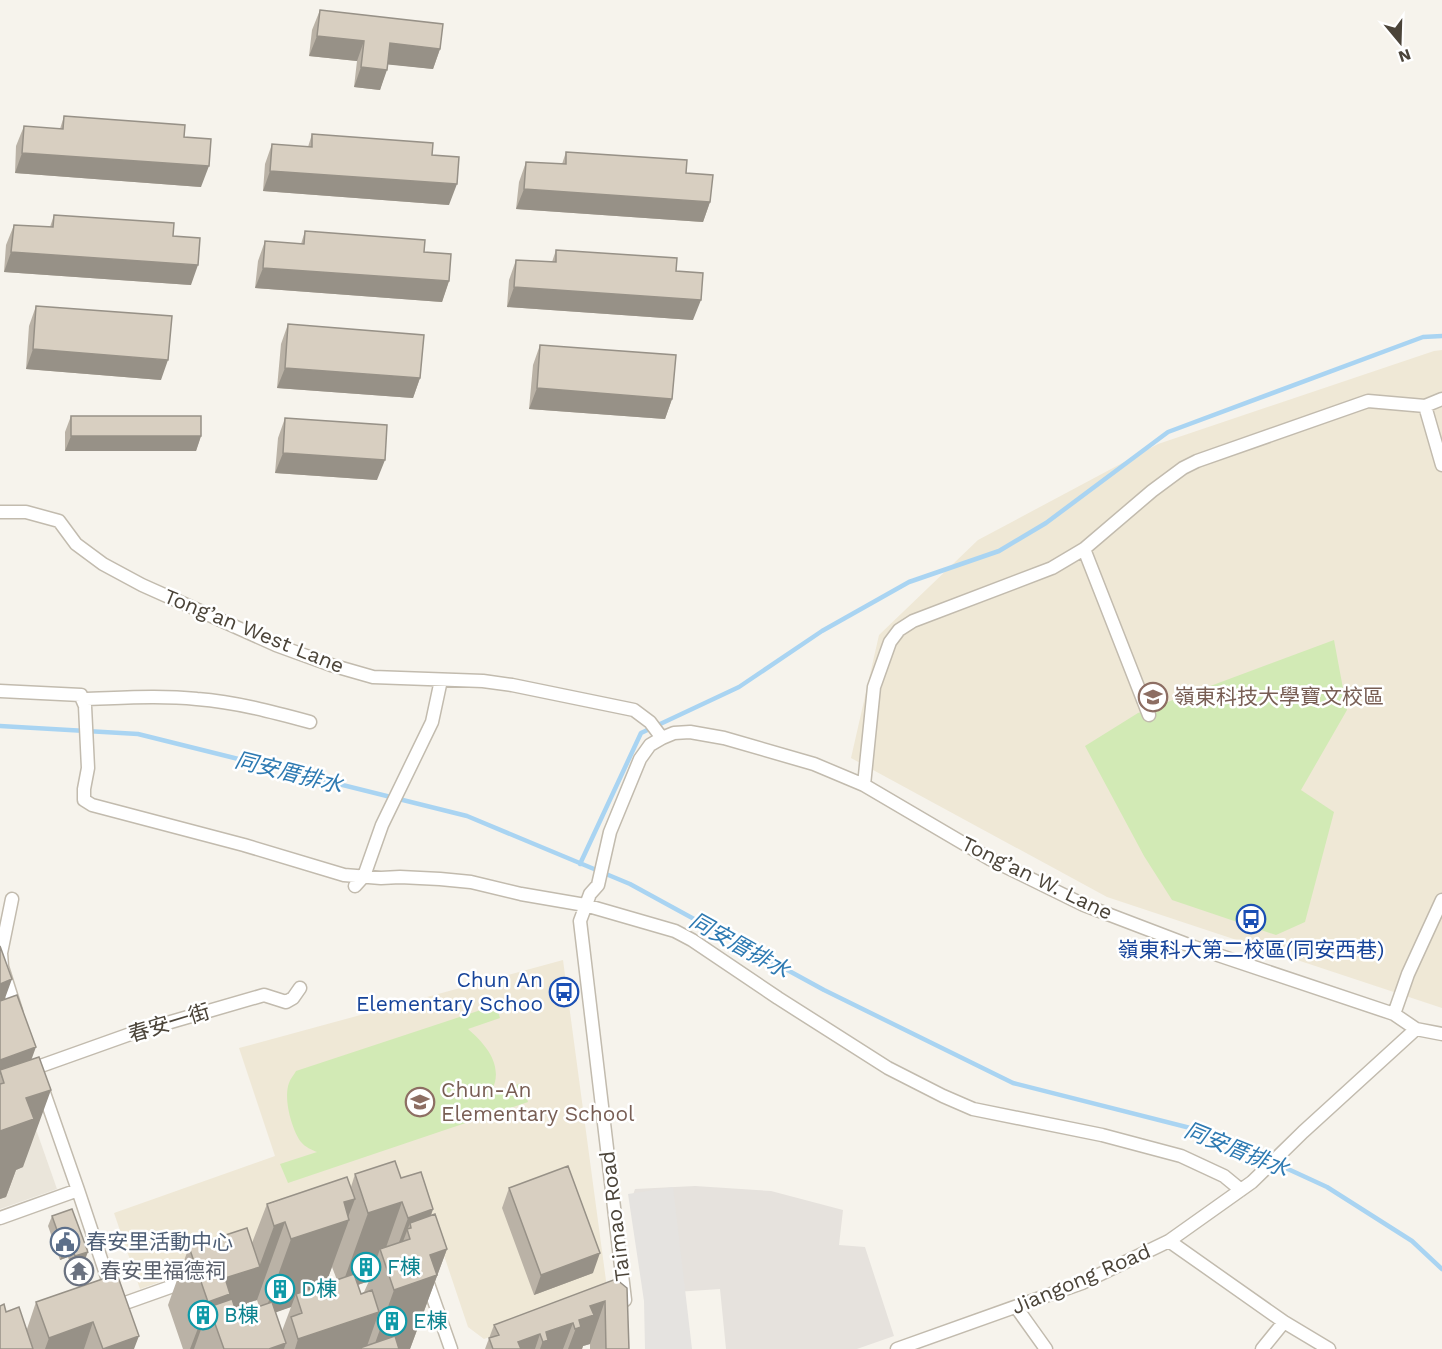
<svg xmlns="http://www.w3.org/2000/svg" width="1442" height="1349" font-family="'Work Sans','Noto Sans TC',sans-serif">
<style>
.residential{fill:#eae5da}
.industrial{fill:#e6e2dd}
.education{fill:#efe8d6}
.green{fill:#d2eab5}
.parking{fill:#e5e3e0}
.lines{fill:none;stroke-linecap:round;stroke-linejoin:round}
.stream{stroke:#a9d4f2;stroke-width:4.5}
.minor-casing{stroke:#c2bbae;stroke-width:15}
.minor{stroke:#fff;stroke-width:12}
.wall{fill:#bab2a6;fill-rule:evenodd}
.shaded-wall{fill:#979187}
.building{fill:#d8cfc1;stroke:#979187;stroke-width:1.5}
.labels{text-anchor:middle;stroke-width:5;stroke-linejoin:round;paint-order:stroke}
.street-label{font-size:21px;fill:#4b4439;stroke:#fff}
.education-label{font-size:21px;fill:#785e54;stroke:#fff;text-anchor:start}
.transit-label{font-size:21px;fill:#164399;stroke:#fff}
.service-label{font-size:21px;fill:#4e5e75;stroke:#fff;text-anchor:start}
.culture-label{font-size:21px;fill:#0d838f;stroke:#fff;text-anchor:start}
.worship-label{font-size:21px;fill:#5b616d;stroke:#fff;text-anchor:start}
.water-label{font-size:22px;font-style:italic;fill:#2e7ab2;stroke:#fff}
</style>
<rect width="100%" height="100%" fill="#f6f3ec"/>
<!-- residential -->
<path class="residential" d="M0 1027 57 1189 0 1209Z"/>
<!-- industrial -->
<path class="industrial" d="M695 1186 771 1191 843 1210 839 1245 865 1247 894 1336 857 1349H726L720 1289 646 1294 631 1201 635 1189Z"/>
<!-- education -->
<path class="education" d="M1442 350V1008L1107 897 851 758 879 635 978 540 1158 444 1434 351Z
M563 960 607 1288 600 1295 484 1339 468 1327 422 1190 140 1289 114 1213 275 1156 239 1048Z"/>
<!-- green -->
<path class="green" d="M1334 640 1347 710 1301 790 1334 812 1305 922 1276 935 1172 900 1144 856 1085 746 1138 713Z
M496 1005 500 1018 468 1029C483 1042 500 1060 495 1082 494 1086 491 1091 490 1095L521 1083 528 1102 288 1183 280 1164 317 1152C312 1150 305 1147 301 1142 292 1130 283 1099 289 1083 290 1079 294 1075 296 1071Z"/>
<!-- parking -->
<path class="parking" d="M673 1187 692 1349H645L644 1301 628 1194Z"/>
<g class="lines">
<!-- stream -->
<path class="stream" d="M0 726 138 734 467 816 630 884 824 990 1013 1083 1210 1133 1327 1187 1412 1241 1442 1269
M580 864 641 733 739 687 822 631 909 582 999 551 1046 523 1168 432 1423 337 1442 336"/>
<!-- minor casing -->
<g class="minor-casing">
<path id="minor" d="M1425 406 1442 465
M0 512H26L59 521 76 544 103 564 142 585 276 645 331 665 373 677 483 681 512 685 634 710 650 722 662 738
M1084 549 1149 715
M0 691 81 695 82 699C120 698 159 695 197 699 236 702 273 712 310 722
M82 699 85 706 88 768 84 789V800L92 805 244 845 344 875 381 878 400 877 440 879 471 882 521 894 585 905 675 931 692 940 778 998 888 1068 943 1096 973 1109 1102 1135 1181 1156 1224 1176 1241 1190
M864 785 874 687 890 642 899 630 913 621 1052 568 1084 549 1152 491 1183 468 1197 461 1368 401 1425 406 1442 399
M355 886 364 876 382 825 432 722 441 680
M12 899 1 953 2 967 16 1011
M1394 1014 1408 974 1442 900
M35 1068 136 1032 264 995 286 1002 293 998 300 988
M42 1087 78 1190 112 1292
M0 1218 78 1190
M1169 1241 1284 1322 1329 1349
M426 1278 451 1349
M625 1300 580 921 590 894 598 885 610 832 640 759 650 745 662 738 674 733 690 732 724 738 814 764 864 785 990 859 1084 905 1194 947 1394 1014 1416 1029 1442 1034
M114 1307 190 1280
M1016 1307 1046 1349
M897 1349 1082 1283 1169 1241 1252 1182 1303 1132 1416 1029
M1262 1349 1284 1322"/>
</g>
<!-- minor -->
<use href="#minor" class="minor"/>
</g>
<!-- wall -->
<path class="wall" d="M320 10 440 49 433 69 388 64 380 90 354 87 357 61 309 56 312 30Z
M64 116 184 137 201 187 15 173 16 146 24 126 60 129Z
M312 134 432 155 449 205 263 191 265 164 272 144 308 147Z
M566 152 686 173 710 202 703 222 516 209 519 182 526 162 562 164Z
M54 215 173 236 191 285 4 272 6 245 14 225 50 227Z
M305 231 424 252 449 281 442 302 255 288 258 261 265 241 301 244Z
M556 250 676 271 693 320 507 307 509 280 516 260 552 262Z
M36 306 161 380 26 369 29 326Z
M288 324 420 378 413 398 277 388 281 344Z
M540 345 672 399 665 419 529 409 533 365Z
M71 416 201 436 196 451H65V432Z
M285 418 377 480 275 473 278 438Z
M0 946 5 999 31 1059 23 1167 16 1170 6 1197 0 1199Z
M355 1174 401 1178 433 1209 431 1216 447 1249 410 1349H183L168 1305 189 1247 252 1243 267 1204 351 1187ZM332 1267 337 1280 326 1283ZM369 1281 364 1292 361 1294 358 1285ZM257 1300 259 1306 244 1311 247 1303ZM291 1307 282 1331 275 1312Z
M509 1188 593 1273 534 1295 502 1208Z
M52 1216 84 1262 71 1266 68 1257 60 1260 48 1226Z
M117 1274 134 1349H0L6 1312 27 1329 36 1302Z
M616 1279 629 1349H590V1344L583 1346 582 1349H485L494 1325Z"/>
<!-- shaded-wall -->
<path class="shaded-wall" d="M317 36 364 41 357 61 309 56Z
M390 43 440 49 433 69 383 64Z
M361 67 387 70 380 90 354 87Z
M22 153 209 166 201 187 15 173Z
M270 171 457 184 449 205 263 191Z
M524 189 710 202 703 222 516 209Z
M11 252 198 265 191 285 4 272Z
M263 268 449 281 442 302 255 288Z
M514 287 701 300 693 320 507 307Z
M33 349 168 360 161 380 26 369Z
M285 368 420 378 413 398 277 388Z
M537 388 672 399 665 419 529 409Z
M71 436H201L196 451H65Z
M283 453 385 460 377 480 275 473Z
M12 979 0 1012V984Z
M36 1047 8 1124 4 1083 0 1073V1060Z
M51 1090 23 1167 16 1170 6 1197 0 1199V1129L26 1098Z
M355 1199 347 1220H349L321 1297 296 1294 291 1307 263 1317 291 1239 344 1202Z
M402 1202 383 1256 380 1249 369 1281 340 1291 368 1213Z
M433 1209 405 1286 430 1255 447 1249 410 1349H373L394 1290 410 1239 411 1228 410 1223 390 1276 388 1272 408 1218Z
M285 1222 257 1300 247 1303 239 1325 209 1307 194 1349H190L208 1302 225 1278 259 1267 274 1226Z
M72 1247 68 1257 60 1260 64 1250Z
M88 1252 84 1262 71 1266 75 1256Z
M600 1253 593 1273 534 1295 541 1275Z
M605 1301 590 1344 583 1346 582 1349H568L579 1320 590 1306Z
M379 1312 366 1349H295L298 1339Z
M93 1322 84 1349H45L49 1338Z
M573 1323 563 1349H540L546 1332Z
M540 1334 535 1349H516L518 1342Z
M139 1336 134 1349H103Z
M286 1343 284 1349H269Z"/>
<!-- building -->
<path class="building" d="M320 10 443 24 440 49 390 43 387 70 361 67 364 41 317 36Z
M64 116 185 125 184 137 211 139 209 166 22 153 24 126 63 129Z
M312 134 433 143 432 155 459 157 457 184 270 171 272 144 312 147Z
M566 152 687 160 686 173 713 175 710 202 524 189 526 162 566 164Z
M54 215 174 223 173 236 200 238 198 265 11 252 14 225 53 227Z
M305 231 425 240 424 252 451 254 449 281 263 268 265 241 304 244Z
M556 250 677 258 676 271 703 273 701 300 514 287 516 260 556 262Z
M36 306 172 316 168 360 33 349Z
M288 324 424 335 420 378 285 368Z
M540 345 676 355 672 399 537 388Z
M71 416H201V436H71Z
M285 418 387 425 385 460 283 453Z
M0 946 12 979 0 984Z
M17 995 36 1047 0 1060V1001Z
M39 1057 51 1090 26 1098 34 1119 0 1131V1084L4 1083 0 1070Z
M395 1161 401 1178 421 1172 433 1209 408 1218 402 1202 368 1213 355 1174Z
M568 1166 600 1253 541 1275 509 1188Z
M347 1177 355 1199 344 1202 349 1220 291 1239 285 1222 274 1226 267 1204Z
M72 1209 88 1252 75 1256 72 1247 64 1250 52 1216Z
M435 1214 447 1249 430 1255 437 1275 394 1290 380 1249 410 1239 407 1229 411 1228 410 1223Z
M247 1228 260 1267 225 1278 230 1294 208 1302 189 1247Z
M117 1274 139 1336 103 1349 93 1322 49 1338 36 1302Z
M354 1274 361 1294 372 1290 379 1312 298 1339 291 1317 302 1313 296 1294Z
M616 1279 627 1288 629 1349H606L605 1301 590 1306 594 1315 579 1320 581 1327 575 1329 573 1323 546 1332 548 1340 543 1342 540 1334 518 1342 521 1349H493L489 1338 499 1335 494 1325Z
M232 1299 237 1314 272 1302 286 1343 269 1349H224L209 1307Z
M4 1304 6 1312 19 1307 33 1349H0V1306Z
M395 1336 399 1349H357Z"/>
<!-- icons -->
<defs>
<g id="university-ring" transform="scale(1.5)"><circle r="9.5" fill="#fff" stroke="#8d6e63" stroke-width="1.5"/><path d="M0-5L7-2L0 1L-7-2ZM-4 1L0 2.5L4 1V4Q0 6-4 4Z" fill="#8d6e63"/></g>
<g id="bus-ring" transform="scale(1.5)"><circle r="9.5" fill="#fff" stroke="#1a4fb4" stroke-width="1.5"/><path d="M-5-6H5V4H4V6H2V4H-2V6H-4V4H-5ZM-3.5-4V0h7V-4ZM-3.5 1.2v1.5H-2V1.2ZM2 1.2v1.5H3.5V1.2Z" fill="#1a4fb4"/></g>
<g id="school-ring" transform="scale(1.5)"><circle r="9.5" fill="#fff" stroke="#8d6e63" stroke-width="1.5"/><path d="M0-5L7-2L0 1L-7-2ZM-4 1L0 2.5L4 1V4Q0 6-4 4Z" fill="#8d6e63"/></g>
<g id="civic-ring" transform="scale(1.5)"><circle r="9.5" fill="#fff" stroke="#5c6f8a" stroke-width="1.5"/><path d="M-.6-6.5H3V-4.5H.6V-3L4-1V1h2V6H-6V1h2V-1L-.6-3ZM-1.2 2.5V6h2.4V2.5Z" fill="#5c6f8a"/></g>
<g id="building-ring" transform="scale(1.5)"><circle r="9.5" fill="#fff" stroke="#0f9aa8" stroke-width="1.5"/><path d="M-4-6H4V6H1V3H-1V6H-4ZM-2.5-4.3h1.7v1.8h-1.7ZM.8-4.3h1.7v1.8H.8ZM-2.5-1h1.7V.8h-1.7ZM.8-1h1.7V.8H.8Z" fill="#0f9aa8"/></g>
<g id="temple-ring" transform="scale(1.5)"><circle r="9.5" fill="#fff" stroke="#6b7280" stroke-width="1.5"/><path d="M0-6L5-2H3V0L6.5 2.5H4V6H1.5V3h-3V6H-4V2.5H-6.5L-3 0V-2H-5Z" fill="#6b7280"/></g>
</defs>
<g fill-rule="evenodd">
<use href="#university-ring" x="1153" y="697"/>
<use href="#bus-ring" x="1251" y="919"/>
<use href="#bus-ring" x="564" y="992"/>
<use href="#school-ring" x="420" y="1102"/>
<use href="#civic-ring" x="65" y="1242"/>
<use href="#building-ring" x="366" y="1267"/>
<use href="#temple-ring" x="79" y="1271"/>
<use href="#building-ring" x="280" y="1289"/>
<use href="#building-ring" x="203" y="1315"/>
<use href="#building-ring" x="392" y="1321"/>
</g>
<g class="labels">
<!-- street labels -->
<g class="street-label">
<text transform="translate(254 631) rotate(22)" y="7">Tong’an West Lane</text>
<text transform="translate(1037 878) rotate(26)" y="7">Tong’an W. Lane</text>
<text transform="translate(169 1023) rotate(-17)" y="7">春安一街</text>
<text transform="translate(615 1216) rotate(-97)" y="7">Taimao Road</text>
<text transform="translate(1081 1279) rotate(-23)" y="7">Jiangong Road</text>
</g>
<!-- education labels -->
<g class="education-label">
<text x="1174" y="704">嶺東科技大學寶文校區</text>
<text x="441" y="1097">Chun-An<tspan x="441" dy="24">Elementary School</tspan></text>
</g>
<!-- transit labels -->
<g class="transit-label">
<text x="1251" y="957">嶺東科大第二校區(同安西巷)</text>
<text x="543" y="987" text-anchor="end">Chun An<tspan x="543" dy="24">Elementary Schoo</tspan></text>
</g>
<!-- service labels -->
<g class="service-label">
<text x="86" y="1249">春安里活動中心</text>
</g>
<!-- culture labels -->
<g class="culture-label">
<text x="387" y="1274">F棟</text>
<text x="301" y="1296">D棟</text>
<text x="224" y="1322">B棟</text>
<text x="413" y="1328">E棟</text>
</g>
<!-- worship labels -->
<g class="worship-label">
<text x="100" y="1278">春安里福德祠</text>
</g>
<!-- water labels -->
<g class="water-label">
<text transform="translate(289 772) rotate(14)" y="8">同安厝排水</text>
<text transform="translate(740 945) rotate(29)" y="8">同安厝排水</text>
<text transform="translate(1237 1149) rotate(22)" y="8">同安厝排水</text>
</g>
</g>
<!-- north arrow -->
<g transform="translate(1400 42) rotate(161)" stroke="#ffffff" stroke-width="4.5" paint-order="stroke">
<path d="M0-4.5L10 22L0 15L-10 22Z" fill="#4b4439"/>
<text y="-9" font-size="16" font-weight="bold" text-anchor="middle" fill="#4b4439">N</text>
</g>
</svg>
